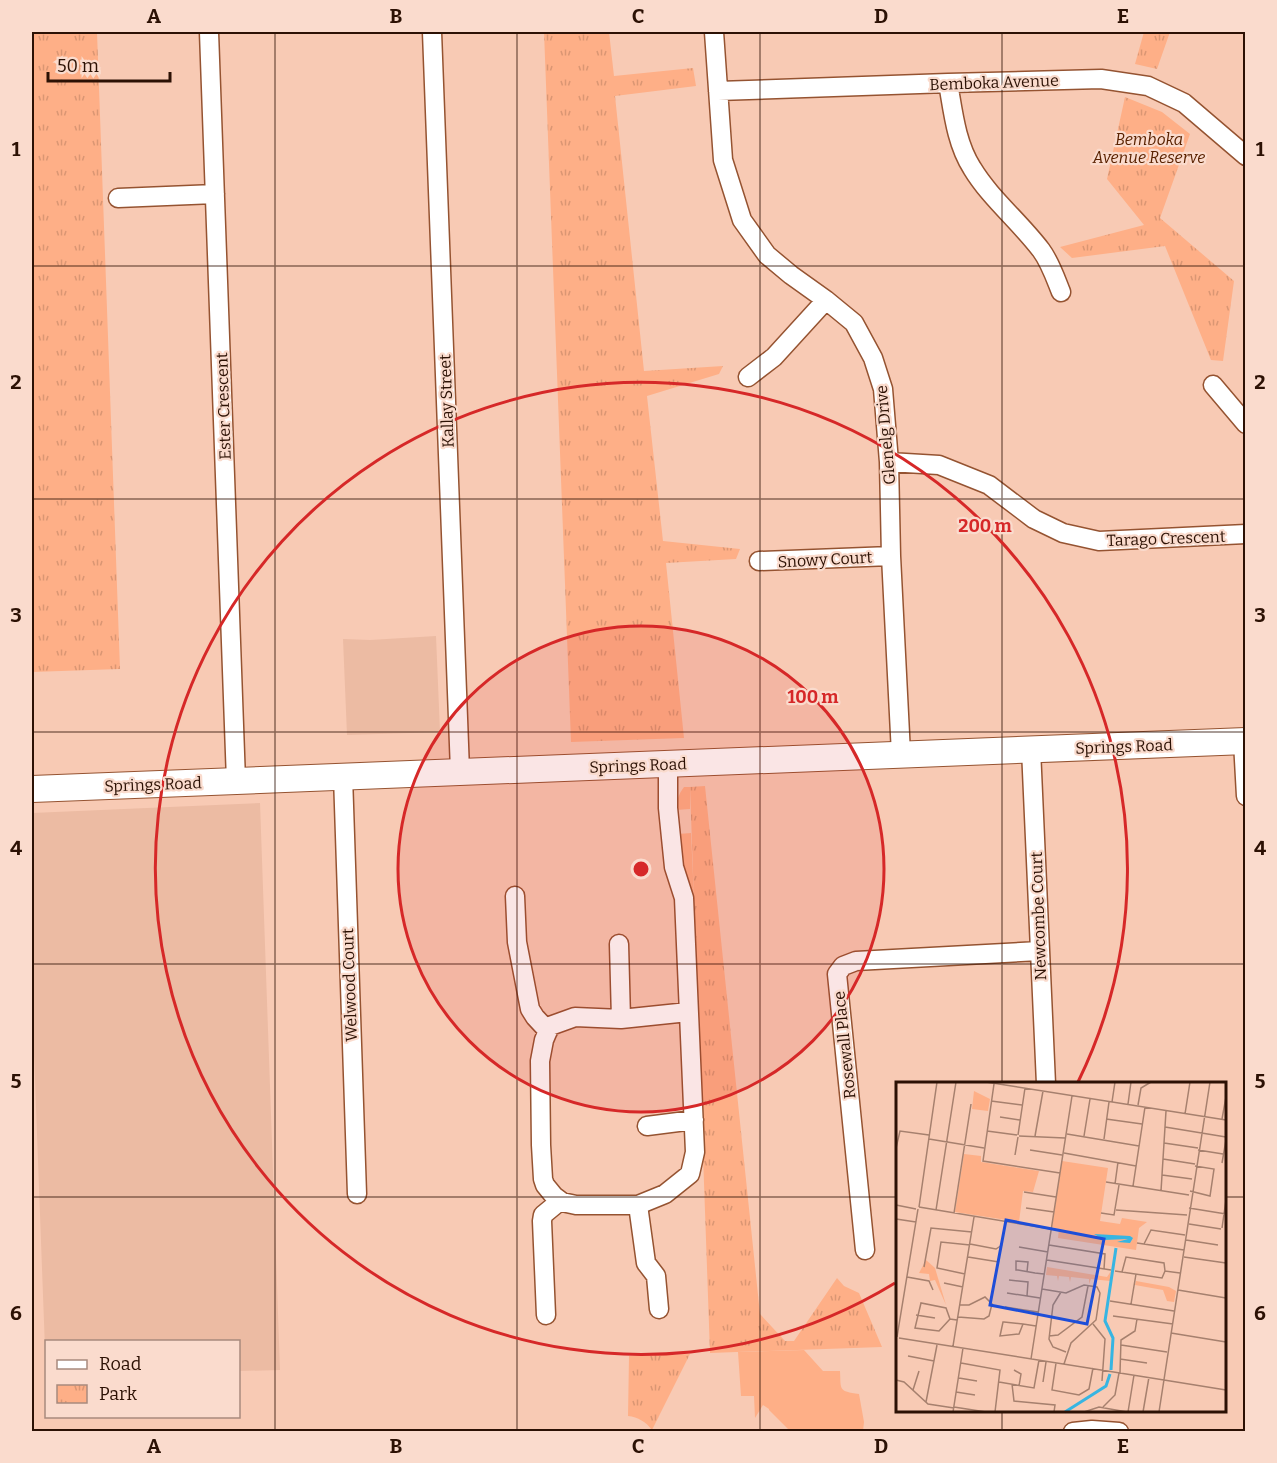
<svg xmlns="http://www.w3.org/2000/svg" width="1277" height="1463" font-family="Bitter,serif">
<style>
.built{fill:#ecbba3}
.green{fill:#feaf87}
.park{fill:url(#park-tufts)}
.lines{fill:none;stroke-linecap:round;stroke-linejoin:round}
.street-casing{stroke:#955331;stroke-width:21}
.secondary-casing{stroke:#955331;stroke-width:28}
.street{stroke:#fff;stroke-width:18}
.secondary{stroke:#fff;stroke-width:26}
.grid{fill:none;stroke:#2c1104;stroke-width:1.5;stroke-opacity:0.55}
.ring{fill:none;stroke:#d62828;stroke-width:3}
.labels{text-anchor:middle;stroke-width:4.5;stroke-linejoin:round;paint-order:stroke}
.street-label{font-size:16px;fill:#2c1104;stroke:#fadbcd}
.park-label{font-size:16px;font-style:italic;fill:#5a2200;stroke:#fadbcd}
.inset-river{fill:none;stroke:#37b5e2;stroke-width:3}
.inset-road{fill:none;stroke:#a6806e;stroke-width:1.5}
.view{fill:#1d4ed8;fill-opacity:0.15;stroke:#1d4ed8;stroke-width:3}
.inset-edge{fill:none;stroke:#2c1104;stroke-width:3}
.centre{fill:#d62828;stroke:#fadbcd;stroke-width:3}
.ring-label{font-size:18px;text-anchor:middle;font-weight:bold;fill:#d62828;stroke:#fadbcd;stroke-width:4.5;stroke-linejoin:round;paint-order:stroke}
.neatline{fill:none;stroke:#2c1104;stroke-width:2}
.grid-label{font-size:20px;text-anchor:middle;font-weight:bold;fill:#2c1104}
</style>
<defs>
<pattern id="park-tufts" width="24" height="20" patternUnits="userSpaceOnUse" patternTransform="scale(1.5)"><rect width="24" height="20" fill="#feaf87"/><path d="M3 7l-1-3M5 7V3M7 7l1-3M15 17l-1-3M17 17v-4M19 17l1-3" fill="none" stroke="#da9673"/></pattern>
</defs>
<rect width="100%" height="100%" fill="#f8cab4"/>
<!-- built -->
<path class="built" d="M436 636 440 732 347 735 343 639 370 640Z
M260 803 280 1370 239 1371 238 1342H46V1376L32 999V813Z"/>
<!-- green -->
<path class="green" d="M684 787H690V809L676 810C677 800 678 795 684 787Z
M691 833 694 898 683 873 678 834Z
M804 1350 823 1371H840C841 1390 838 1391 859 1394L864 1422 863 1431H790L769 1410V1409L763 1405 755 1418 754 1396H741L738 1352Z"/>
<!-- park -->
<path class="park" d="M32 32H97L120 669 32 672Z
M544 32H609L614 76 693 68 696 86 615 96 644 371 723 366 719 374 647 396 663 541 740 549 736 559 666 563 684 738 571 742Z
M1144 32H1170L1157 69 1135 64Z
M1125 97 1162 112 1190 134 1160 218 1234 281 1223 361 1211 360 1165 246 1072 258 1060 247 1144 225 1107 179Z
M705 786 760 1314 785 1341H794L837 1278 844 1286 859 1293 882 1347 710 1353 690 787Z
M690 1354 652 1430C646 1422 638 1417 628 1416L629 1356Z"/>
<g class="lines">
<!-- street casing -->
<g class="street-casing">
<path id="street" d="M209 32 236 781
M432 32 460 771
M714 32 723 160 742 220 767 255 791 275 826 300 854 323 873 358 883 389 889 462 891 556 901 754
M948 83C953 111 956 143 972 168 990 198 1019 221 1041 250 1050 262 1055 277 1061 292
M718 91 948 83 1101 79 1148 86 1184 103 1246 156
M118 198 215 194
M748 377 774 357 826 300
M1213 385 1246 424
M889 462 939 465 989 485 1034 519 1063 533 1099 541 1246 534
M759 561 891 556
M1243 742 1246 796
M1031 749 1046 1084
M668 763V808L674 867 684 898 695 1152 690 1174 665 1194 638 1205H576L562 1202 554 1196 545 1185 543 1179 541 1145 540 1061 544 1040 550 1026 575 1017 621 1019 688 1012
M343 776 357 1194
M515 896 517 942 530 1009 535 1017 548 1031
M619 944 621 1019
M647 1126 694 1120
M638 1205 646 1263 656 1276 659 1309
M865 1250 837 974 843 966 856 961 1039 951
M546 1315 542 1221 543 1215 560 1201
M1073 1432 1092 1430 1119 1432"/>
</g>
<!-- secondary casing -->
<g class="secondary-casing">
<path id="secondary" d="M32 789 1246 741"/>
</g>
<!-- street -->
<use href="#street" class="street"/>
<!-- secondary -->
<use href="#secondary" class="secondary"/>
</g>
<!-- grid -->
<path class="grid" d="M275 32V1432M517 32V1432M760 32V1432M1002 32V1084M32 266H1246M32 499H1246M32 732H1246M32 964H1246M32 1197H898M1224 1197H1246M1002 1410V1432"/>
<!-- distance rings -->
<circle cx="641" cy="869" r="243" fill="#d62828" fill-opacity=".12"/>
<g class="ring">
<circle cx="641" cy="869" r="243"/>
<path d="M895 1283A486 486 0 1 1 1078 1082"/>
</g>
<g class="labels">
<!-- street labels -->
<g class="street-label">
<text transform="translate(994 82) rotate(-2)" y="6">Bemboka Avenue</text>
<text transform="translate(446 401) rotate(-92)" y="6">Kallay Street</text>
<text transform="translate(223 406) rotate(-92)" y="6">Ester Crescent</text>
<text transform="translate(885 435) rotate(-95)" y="6">Glenelg Drive</text>
<text transform="translate(1166 538) rotate(-2)" y="6">Tarago Crescent</text>
<text transform="translate(825 559) rotate(-3)" y="6">Snowy Court</text>
<text transform="translate(1124 746) rotate(-2)" y="6">Springs Road</text>
<text transform="translate(638 765) rotate(-2)" y="6">Springs Road</text>
<text transform="translate(153 784) rotate(-2)" y="6">Springs Road</text>
<text transform="translate(1038 916) rotate(-92)" y="6">Newcombe Court</text>
<text transform="translate(349 985) rotate(-92)" y="6">Welwood Court</text>
<text transform="translate(844 1045) rotate(-96)" y="6">Rosewall Place</text>
</g>
<!-- park labels -->
<g class="park-label">
<text x="1149" y="145">Bemboka<tspan x="1149" dy="18">Avenue Reserve</tspan></text>
</g>
</g>
<!-- overview -->
<g transform="translate(896 1082)">
<rect width="330" height="330" fill="#f8cab4"/>
<path d="M78 9 94 17 92 29 76 27ZM68 72 85 74V80L143 89 137 110 127 109 123 140 59 130ZM166 79 212 86 204 139 224 142 226 136 251 140 243 146 240 168 162 156 163 147 156 145ZM30 178 39 186 50 223 39 198 34 199 33 192 23 191ZM151 185 211 195 215 189 214 199 195 197 193 202V197L175 195 174 200 173 195 163 194 162 199 161 194 150 193ZM240 199 273 205 280 209 278 220 271 219 267 208 239 203Z" fill="#feaf87"/>
<path d="M198 152 234 154 237 156 234 161 221 160 232 157 208 158Z" fill="#37b5e2"/>
<path class="inset-river" d="M215 288 217 256 209 239 220 166M169 330 210 304 214 292"/>
<path class="inset-road" d="M90 0 330 38M98 2 87 79 164 91M95 19 126 23M216 20 219 0M232 22 235 0M242 23 245 6 255 0M289 32 294 0M104 35 124 38M210 37 246 42M326 37 330 15M269 45 330 55M91 49 121 53M171 52 243 64M122 53 129 6M123 54 169 56M139 54 147 9M188 54 194 17M33 57 88 66M208 57 213 20M268 61 302 66M0 66 4 49 33 53M134 68 166 73M302 68 327 72M168 71 240 84M119 73 122 55M267 77 299 82M326 81 330 58M266 93 296 97M210 100 293 113M219 102 222 80M237 104 249 25M265 109 270 29M294 109 314 114 318 87 299 84M128 110 160 115M0 123 20 127M23 125 155 147M23 125 41 0M130 126 158 130M293 126 330 132M40 128 60 0M220 128 291 133M58 131 75 22M205 131 218 133 223 103M0 137 20 140M293 142 325 147M326 146 330 118M290 158 322 163M241 161 288 168M74 162 100 167 106 163M248 162 255 148 289 153M153 163 209 172 208 187M123 165 152 170M72 175 103 180M288 175 330 181M151 178 215 188M28 185 35 146 76 150M219 189 266 196 269 189 284 191M131 190 132 180 120 179V188H122L139 191 148 192M226 190 230 175 268 181 269 189M69 192 41 186 45 160 74 163M11 195 33 199 37 208M113 198 132 200 131 214M48 201 67 205M146 207 170 211 188 203 201 205 204 211 200 238 175 261 168 282M282 208 330 216M165 210 157 223 153 257 157 265 170 270M111 211 144 216M214 219 278 229M235 222 240 192M109 225 142 230M20 233 39 236M217 234 277 242M62 235 88 237 93 234 96 222 89 215 73 223H64M54 237 43 249 19 246 25 221 50 226 54 237 61 238M127 242 123 252 104 254 107 240H108L127 242 140 244M197 242 209 257 206 299M275 251 330 260M153 254 162 253 186 235 192 204M1 255 22 127M3 256 268 298M225 263 271 270M57 264 78 135M12 274 38 279M135 277 176 14M224 277 251 281M65 281 104 288 99 330M160 281 156 308 183 313 193 307 197 286M118 288 125 292 123 304M224 291 225 258 239 249 241 237M63 296 81 299M0 298 8 300 32 322 58 326M268 298 330 308M103 300 138 306 143 278M147 300 150 280M116 302 118 319 159 323 158 330M17 308 23 289M60 310 79 313M30 320 41 263M58 325 90 330M207 325 219 313 223 291M57 330 67 266M188 330 203 325 231 330M232 330 238 293M247 330 253 295M263 330 314 0"/>
<path class="view" d="M110 138 208 157 191 242 94 223Z"/>
<rect width="330" height="330" class="inset-edge"/>
</g>
<circle cx="641" cy="869" r="9" class="centre"/>
<g class="ring-label">
<text x="985" y="532">200 m</text>
<text x="813" y="703">100 m</text>
</g>
<!-- border -->
<rect width="1277" height="1463" fill="none" stroke="#fadbcd" stroke-width="66"/>
<!-- legend -->
<rect x="45" y="1340" width="195" height="78" fill="#fadbcd" stroke="#a88a7d" stroke-width="1.5"/>
<rect x="57" y="1360" width="30" height="9" fill="#ffffff" stroke="#a88a7d" stroke-width="1.5"/>
<text x="99" y="1370" font-size="18" fill="#2c1104">Road</text>
<rect x="57" y="1385" width="30" height="18" fill="url(#park-tufts)" stroke="#a88a7d" stroke-width="1.5"/>
<text x="99" y="1400" font-size="18" fill="#2c1104">Park</text>
<!-- scale -->
<path d="M48 72v9h122v-9" fill="none" stroke="#2c1104" stroke-width="3"/>
<text x="57" y="72" font-size="18" fill="#2c1104" stroke="#fadbcd" stroke-width="4.5" paint-order="stroke">50 m</text>
<rect x="33" y="33" width="1211" height="1397" class="neatline"/>
<g class="grid-label">
<text x="154" y="23">A</text>
<text x="396" y="23">B</text>
<text x="638" y="23">C</text>
<text x="881" y="23">D</text>
<text x="1123" y="23">E</text>
<text x="16" y="156">1</text>
<text x="1260" y="156">1</text>
<text x="16" y="389">2</text>
<text x="1260" y="389">2</text>
<text x="16" y="622">3</text>
<text x="1260" y="622">3</text>
<text x="16" y="855">4</text>
<text x="1260" y="855">4</text>
<text x="16" y="1088">5</text>
<text x="1260" y="1088">5</text>
<text x="16" y="1320">6</text>
<text x="1260" y="1320">6</text>
<text x="154" y="1453">A</text>
<text x="396" y="1453">B</text>
<text x="638" y="1453">C</text>
<text x="881" y="1453">D</text>
<text x="1123" y="1453">E</text>
</g>
</svg>
